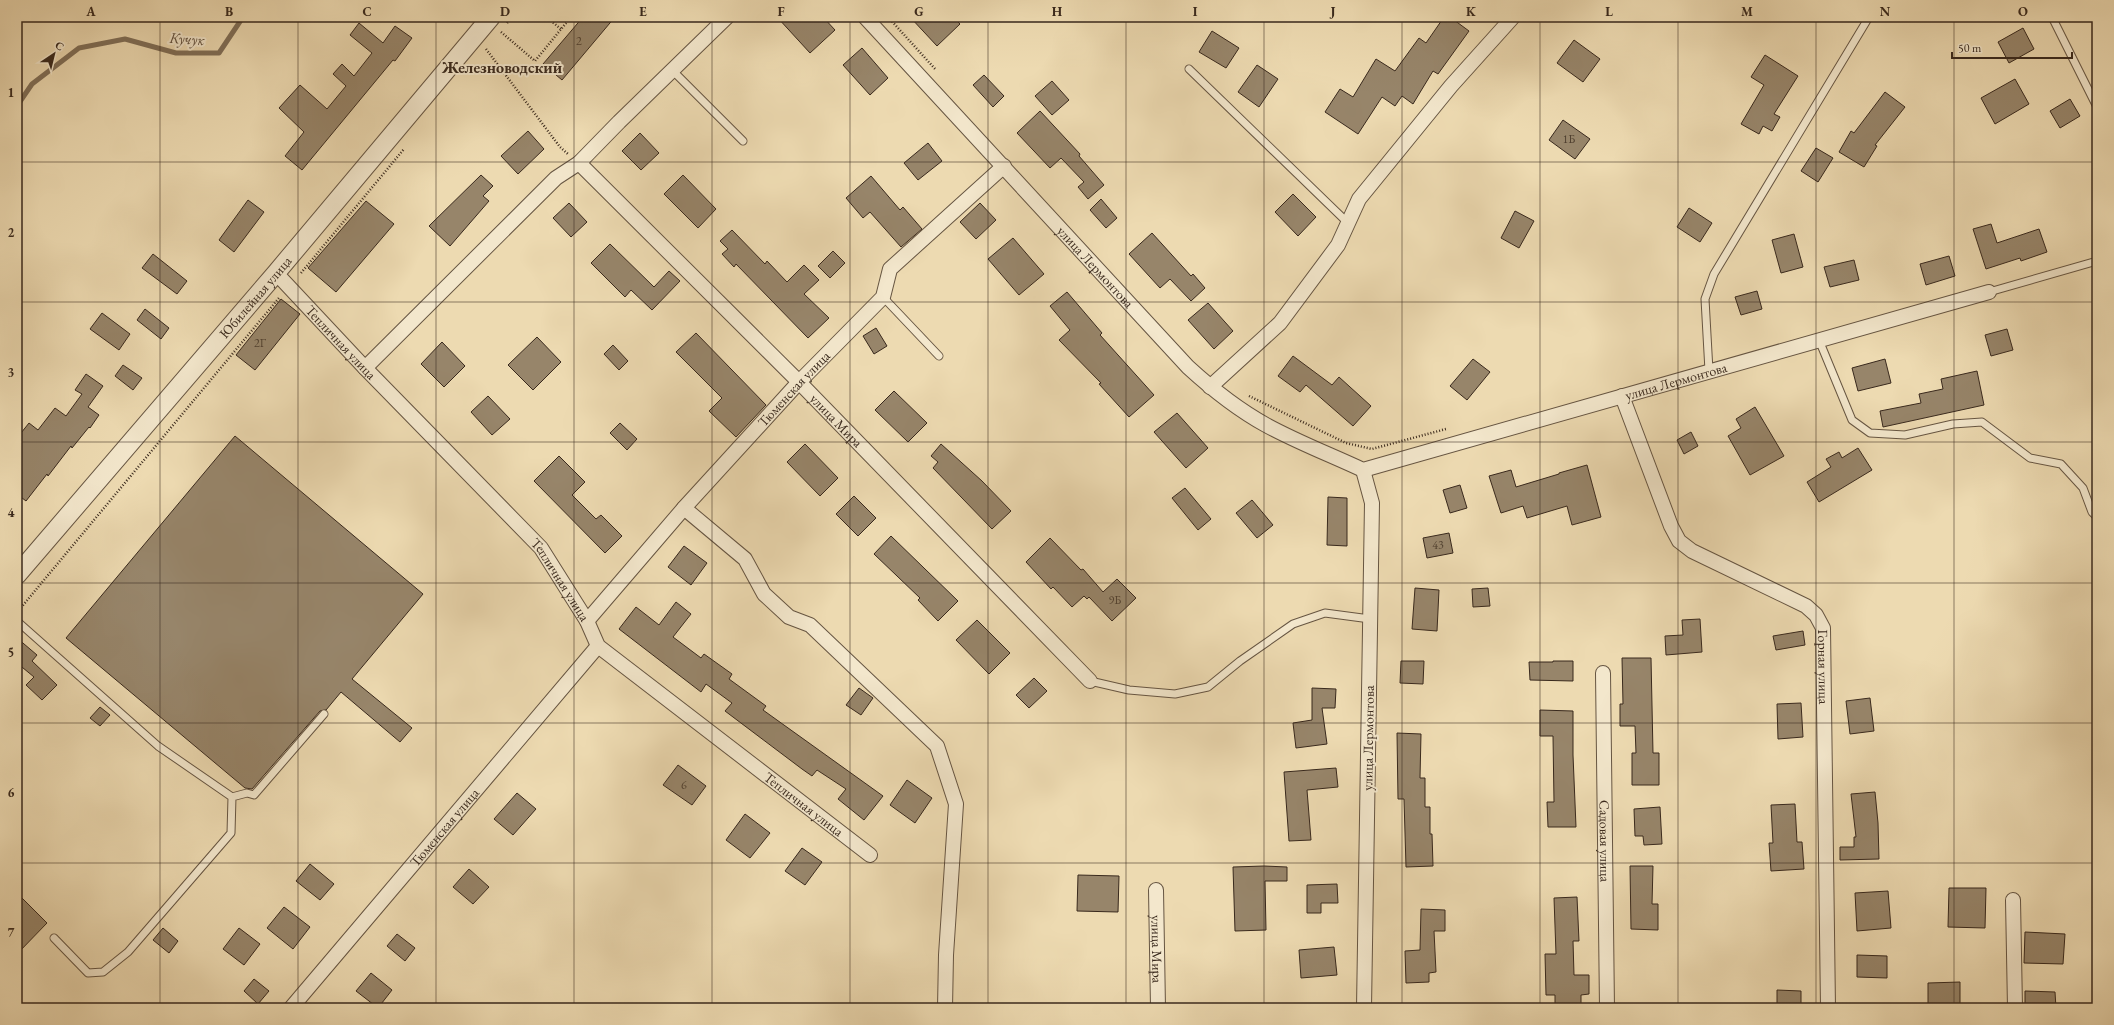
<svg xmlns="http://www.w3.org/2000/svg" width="2114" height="1025" font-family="'EB Garamond',serif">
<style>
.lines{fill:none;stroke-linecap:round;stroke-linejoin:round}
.stream{stroke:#806f58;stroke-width:5}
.building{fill:#97856a;stroke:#39291d}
.service-casing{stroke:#665542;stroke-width:9}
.minor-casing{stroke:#665542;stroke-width:16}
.tertiary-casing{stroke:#665542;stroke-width:20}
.path{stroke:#39291d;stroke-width:2.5;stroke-dasharray:1 2;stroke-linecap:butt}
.service{stroke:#f3e7cc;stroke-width:7}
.minor{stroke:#f3e7cc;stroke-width:14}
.tertiary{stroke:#f3e7cc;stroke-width:18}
.grid{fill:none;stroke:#39291d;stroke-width:1;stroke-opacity:0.55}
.labels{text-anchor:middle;stroke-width:4;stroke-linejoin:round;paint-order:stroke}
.number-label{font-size:12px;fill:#504030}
.street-label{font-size:14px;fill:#39291d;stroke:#f3e7cc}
.water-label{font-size:15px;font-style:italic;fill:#5d4c3a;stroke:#f3e7cc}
.quarter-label{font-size:16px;font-weight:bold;fill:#39291d;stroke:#f3e7cc}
.neatline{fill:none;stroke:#39291d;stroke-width:1.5}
.grid-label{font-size:13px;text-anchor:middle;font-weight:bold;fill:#39291d}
</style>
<rect width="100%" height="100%" fill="#eddab1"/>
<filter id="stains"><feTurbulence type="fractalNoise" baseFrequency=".005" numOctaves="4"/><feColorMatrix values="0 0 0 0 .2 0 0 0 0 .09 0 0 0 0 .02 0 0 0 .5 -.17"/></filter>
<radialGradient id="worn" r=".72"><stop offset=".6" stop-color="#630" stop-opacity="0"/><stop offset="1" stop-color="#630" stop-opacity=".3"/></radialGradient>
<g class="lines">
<!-- stream -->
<path class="stream" d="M17 106 32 84 79 48 125 39 176 53H219L243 17"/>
</g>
<!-- building -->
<path class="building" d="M583 17H615L562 80 543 64Z
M777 17H823L835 30 810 53Z
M910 17H953L960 24 937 46Z
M1444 17H1450L1469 31 1438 74 1433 71 1413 104 1402 96 1395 106 1382 97 1358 134 1325 112 1340 89 1353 97 1376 59 1395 71 1419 38 1426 43Z
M359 23 383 43 395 26 412 38 395 61 393 60 302 170 285 156 304 132 279 108 300 85 327 109 346 86 333 74 342 64 354 76 372 53 350 35Z
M2023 28 2034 49 2009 63 1998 42Z
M1212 31 1239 48 1226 68 1199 52Z
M1574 40 1600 59 1583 82 1557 63Z
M862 48 888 78 870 95 843 65Z
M1765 55 1798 76 1774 114 1780 117 1772 131 1763 126 1759 134 1741 124 1764 85 1751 77Z
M1257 65 1278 79 1259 107 1238 92Z
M984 75 1004 96 993 107 973 85Z
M2015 79 2029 104 1995 124 1981 98Z
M1052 81 1069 100 1052 115 1035 96Z
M1885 92 1905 107 1875 145 1877 146 1864 167 1839 152 1851 131 1854 133Z
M2070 99 2080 116 2060 128 2050 111Z
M1040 111 1080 154 1079 156 1104 185 1088 199 1078 187 1084 182 1061 158 1050 168 1017 133Z
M1563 120 1590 139 1575 159 1549 140Z
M528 131 544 149 518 174 501 156Z
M640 133 659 153 641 170 622 151Z
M928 143 942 161 918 180 904 163Z
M1816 148 1833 158 1818 182 1801 171Z
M481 175 493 186 483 196 489 201 450 246 429 226Z
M683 175 716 209 698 228 664 194Z
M871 176 900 210 903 207 922 229 901 247 870 212 863 218 846 198Z
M1293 194 1316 217 1298 236 1275 212Z
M1101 199 1117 218 1106 228 1090 210Z
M248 200 264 212 234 252 219 240Z
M366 201 394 224 336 292 308 268Z
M569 203 587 222 571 237 553 218Z
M980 203 996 220 976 239 960 222Z
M1689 208 1712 223 1700 242 1677 227Z
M1515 211 1534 221 1519 248 1501 238Z
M1991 224 1997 243 2039 229 2047 252 2021 261 2020 258 1986 269 1973 229Z
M732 230 765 264 767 261 787 282 804 265 819 280 804 294 829 318 808 338 736 264 734 267 722 254 728 249 720 241Z
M1152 233 1191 276 1193 274 1205 288 1191 301 1170 279 1160 288 1129 254Z
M1794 234 1803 267 1781 273 1772 240Z
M1013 238 1044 274 1019 295 988 259Z
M610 244 654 287 669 271 680 281 652 310 631 290 625 297 591 263Z
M833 251 845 263 830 278 818 266Z
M153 254 187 281 177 294 142 268Z
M1949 256 1955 276 1926 285 1920 264Z
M1854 260 1859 280 1830 287 1824 267Z
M1757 291 1762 309 1741 315 1735 297Z
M1067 292 1102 333 1100 335 1154 395 1129 417 1099 384 1101 383 1059 340 1070 330 1050 306Z
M281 299 300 314 255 370 236 355Z
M1208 303 1233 331 1214 349 1188 320Z
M145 309 169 328 161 339 137 320Z
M102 313 130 334 119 350 90 329Z
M876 328 887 346 874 354 863 336Z
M2007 329 2013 350 1991 356 1985 335Z
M696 333 766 405 736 437 709 411 722 398 676 352Z
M537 337 561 362 533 390 508 365Z
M442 342 465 366 444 387 421 364Z
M613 345 628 361 619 370 604 354Z
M1293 356 1332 385 1339 377 1371 406 1353 426 1306 385 1300 392 1278 376Z
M1473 359 1490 372 1467 400 1450 386Z
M1885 359 1891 383 1858 391 1852 368Z
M123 365 142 378 133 390 115 376Z
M1977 371 1984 405 1883 427 1880 411 1921 403 1919 394 1943 389 1941 379Z
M86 374 103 386 88 407 99 415 90 428 89 427 72 448 71 446 48 476 47 474 26 501 17 494V438L29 423 38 430 55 408 66 416 82 394 75 390Z
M894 391 927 423 908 442 875 410Z
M488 396 510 419 492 435 471 412Z
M1755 407 1784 456 1750 475 1728 436 1741 428 1736 419Z
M1177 413 1208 448 1186 468 1154 432Z
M620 423 637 439 627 450 610 433Z
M1691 432 1698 446 1684 454 1677 440Z
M235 436 423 594 352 679 412 728 400 742 341 692 326 710 320 711 252 789 245 788 66 638Z
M805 444 838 478 820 496 787 462Z
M941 444 982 481 1011 511 992 529 933 468 938 462 931 456Z
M1858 448 1872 470 1819 502 1807 482 1831 467 1826 459 1839 452 1842 458Z
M559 456 585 482 572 495 596 519 601 515 622 536 605 553 534 481Z
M1587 465 1601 517 1572 525 1567 506 1527 518 1523 506 1501 513 1489 476 1511 470 1516 487 1559 474V473Z
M1460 485 1467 508 1450 513 1443 490Z
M1185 488 1211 519 1198 530 1172 498Z
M854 496 876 518 858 536 836 514Z
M1328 497 1347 498V546L1327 545Z
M1252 500 1273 525 1257 538 1236 513Z
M1449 533 1453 553 1427 558 1423 538Z
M891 536 958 601 938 621 918 600 920 598 874 554Z
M1050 538 1081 570 1083 569 1103 592 1117 579 1136 598 1112 621 1089 597 1087 599 1084 596 1072 607 1053 587 1051 589 1026 562Z
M684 546 707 563 691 585 668 567Z
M1415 588 1439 590 1437 631 1412 629Z
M1488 588 1490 606 1473 607 1472 589Z
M676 602 691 614 673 637 701 658 704 654 732 674 729 679 766 706 763 710 883 796 864 820 838 799 846 789 817 770 812 776 802 769 725 711 732 703 706 684 701 692 619 629 636 607 659 625Z
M1700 619 1702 652 1666 655 1665 636 1683 635 1682 620Z
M977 620 1010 653 989 674 956 640Z
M1803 631 1805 645 1776 650 1773 636Z
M17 638 37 655 32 661 57 685 42 700 26 685 34 677 17 663Z
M1622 658H1651L1653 753H1659V785H1632V753H1636L1635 726H1620V704H1623Z
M1401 661H1424L1423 684 1400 683Z
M1553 661H1573V681L1530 680 1529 662H1553Z
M1034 678 1047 691 1029 708 1016 695Z
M859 688 873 698 861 715 846 705Z
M1312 688 1336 689 1335 708H1322L1327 744 1296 748 1293 723 1312 720Z
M1870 698 1874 731 1850 734 1846 701Z
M1801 703 1803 737 1778 739 1777 704Z
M100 707 110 715 100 726 90 718Z
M1540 710 1573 711V755L1576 827H1548L1547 802H1554L1553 736H1540Z
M1397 733 1421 734 1420 778H1425V807H1430V834H1432L1433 866 1406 867 1404 799H1398Z
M678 765 706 786 692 805 663 785Z
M1336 768 1338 787 1307 790 1311 840 1289 841 1284 772Z
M907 780 932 798 915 823 890 805Z
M1875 792 1878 823 1879 859 1840 860V847H1854V837H1856L1851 794Z
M517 793 536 809 513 835 494 819Z
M1795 804 1797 842H1802L1804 869 1771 871 1769 843H1773L1771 805Z
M1660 807 1662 844 1644 845 1643 836H1635L1634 809Z
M745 814 770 833 750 858 726 840Z
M802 848 822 862 805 885 785 871Z
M310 864 334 884 320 900 296 881Z
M1264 866 1287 867V881H1265L1266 930 1235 931 1233 867Z
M1630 866H1653L1652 904H1658V930L1631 929Z
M469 869 489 887 473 904 453 887Z
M1078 875 1119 876 1118 912 1077 911Z
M1337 884 1338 903H1321V913H1307V885Z
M1949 888H1986L1985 928 1948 927Z
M1888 891 1891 928 1857 931 1855 893Z
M17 893 47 923 17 954Z
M1577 897 1579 941H1573L1574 975H1589V994L1581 995V1008H1555V995H1546L1545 954H1556L1554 898Z
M284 907 310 927 293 949 267 928Z
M1421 909 1445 910V931H1434L1436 972 1429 973V982L1406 983 1405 951 1420 950Z
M163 928 178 941 169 953 153 940Z
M239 928 260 944 244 965 223 949Z
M2025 932 2065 934 2063 964 2024 963Z
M397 934 415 948 405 961 387 946Z
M1334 947 1337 975 1301 978 1299 950Z
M1857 955 1887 956V978L1857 977Z
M371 973 392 990 378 1008 356 991Z
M254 979 269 991 258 1004 244 991Z
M1960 982V1008H1928V983Z
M1777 990 1801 991V1008H1777Z
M2025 991 2055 992 2056 1008H2025Z"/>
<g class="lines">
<!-- service casing -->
<g class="service-casing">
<path id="service" d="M2052 17 2097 107
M1189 69 1348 223
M672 70 743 141
M1989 292 2097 261
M883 297 939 356
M1819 340 1852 420 1870 433 1905 435 1953 424 1982 422 2030 458 2061 464 2083 488 2092 512 2097 517
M1709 371 1705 299 1714 274 1869 17
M17 621 158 746 232 797 247 793 254 795 324 714
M1090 681 1129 690 1175 694 1208 687 1240 661 1293 624 1325 613 1370 619
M54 938 88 973 103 972 128 952 231 833 232 797"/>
</g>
<!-- minor casing -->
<g class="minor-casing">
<g id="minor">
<path id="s1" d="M865 17 1188 367C1212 389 1237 409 1266 425 1297 442 1331 455 1363 470L1989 292"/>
<path id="s2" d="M579 163 799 382 1090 681"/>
<path id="s3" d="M276 273 365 368 541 548 587 621 598 646 870 855"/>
<path d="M365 368 556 178 579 163 619 122 727 17"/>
<path d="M1210 387 1280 323 1338 245 1359 199 1451 86 1513 17"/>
<path id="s4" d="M1622 396 1671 526 1679 541 1692 551 1806 606 1816 615 1823 628 1828 1008"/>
<path d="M1363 470 1372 503 1364 1008"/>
<path d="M684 508 745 559 764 594 789 617 810 625 937 746 956 804 946 955 945 1008"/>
<path id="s5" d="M587 621 684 508 799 382 883 297 890 269 1004 166"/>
<path id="s6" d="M1603 673 1607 1008"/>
<path id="s7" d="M1156 890 1158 1008"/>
<path d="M2013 900 2015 1008"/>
<path id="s8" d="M291 1008 598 646"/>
</g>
</g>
<!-- tertiary casing -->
<g class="tertiary-casing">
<g id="tertiary">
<path id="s9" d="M17 575 276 273 491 17"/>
</g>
</g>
<!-- path -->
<path class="path" d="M546 17 561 29
M888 17 936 70
M507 23 512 17
M501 32 535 61 571 17
M486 49 560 147 568 154
M301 273 404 149
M1249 396 1346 443 1372 449 1446 429
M19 610 279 298"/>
<!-- service -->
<use href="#service" class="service"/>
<!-- minor -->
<use href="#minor" class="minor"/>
<!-- tertiary -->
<use href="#tertiary" class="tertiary"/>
</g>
<!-- grid -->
<path class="grid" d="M160 17V1008M298 17V1008M436 17V1008M574 17V1008M712 17V1008M850 17V1008M988 17V1008M1126 17V1008M1264 17V1008M1402 17V1008M1540 17V1008M1678 17V1008M1816 17V1008M1954 17V1008M17 162H2097M17 302H2097M17 442H2097M17 583H2097M17 723H2097M17 863H2097"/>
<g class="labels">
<!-- number labels -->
<g class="number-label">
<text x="579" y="45">2</text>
<text x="1569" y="143">1Б</text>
<text x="260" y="347">2Г</text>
<text x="1438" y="549">43</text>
<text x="1115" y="604">9Б</text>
<text x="684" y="789">6</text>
</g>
<!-- street labels -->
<g class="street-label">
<text dy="5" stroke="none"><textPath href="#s1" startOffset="340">улица Лермонтова</textPath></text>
<text dy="5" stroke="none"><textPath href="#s9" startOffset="366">Юбилейная улица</textPath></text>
<text dy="5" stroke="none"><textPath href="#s3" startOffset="95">Тепличная улица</textPath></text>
<text dy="5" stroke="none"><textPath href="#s1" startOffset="1006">улица Лермонтова</textPath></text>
<text dy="5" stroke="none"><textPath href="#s5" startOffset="311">Тюменская улица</textPath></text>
<text dy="5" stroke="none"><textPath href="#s2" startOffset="364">улица Мира</textPath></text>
<text dy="5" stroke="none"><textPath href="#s3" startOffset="419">Тепличная улица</textPath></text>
<text dy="5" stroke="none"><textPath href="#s4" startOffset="366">Горная улица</textPath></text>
<text transform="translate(1368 738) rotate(-89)" y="5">улица Лермонтова</text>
<text dy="5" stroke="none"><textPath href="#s3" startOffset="755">Тепличная улица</textPath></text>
<text dy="5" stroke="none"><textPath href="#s8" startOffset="237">Тюменская улица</textPath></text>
<text dy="5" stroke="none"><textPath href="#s6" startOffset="168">Садовая улица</textPath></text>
<text dy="5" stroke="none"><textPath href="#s7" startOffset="59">улица Мира</textPath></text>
</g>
<!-- water labels -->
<g class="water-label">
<text transform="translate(187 39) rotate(4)" y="5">Кучук</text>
</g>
<!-- quarter labels -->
<g class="quarter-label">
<text x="502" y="73">Железноводский</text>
</g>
</g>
<!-- margin -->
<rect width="2114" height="1025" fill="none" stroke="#eddab1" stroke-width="44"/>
<!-- north arrow -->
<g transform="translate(54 54) rotate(35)" stroke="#f3e7cc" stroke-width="3" paint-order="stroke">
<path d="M0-3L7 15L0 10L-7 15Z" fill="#39291d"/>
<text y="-6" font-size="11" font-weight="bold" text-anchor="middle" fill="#39291d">С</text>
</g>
<!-- scale -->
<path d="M1952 52v6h120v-6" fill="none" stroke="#39291d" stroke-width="2"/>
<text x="1958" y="52" font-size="12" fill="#39291d" stroke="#f3e7cc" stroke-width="3" paint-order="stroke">50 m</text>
<rect x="22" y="22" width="2070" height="981" class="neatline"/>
<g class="grid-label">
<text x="91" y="16">A</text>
<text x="229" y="16">B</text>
<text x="367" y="16">C</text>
<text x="505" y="16">D</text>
<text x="643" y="16">E</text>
<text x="781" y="16">F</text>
<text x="919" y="16">G</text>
<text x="1057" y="16">H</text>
<text x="1195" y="16">I</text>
<text x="1333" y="16">J</text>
<text x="1471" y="16">K</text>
<text x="1609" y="16">L</text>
<text x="1747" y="16">M</text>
<text x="1885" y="16">N</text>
<text x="2023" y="16">O</text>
<text x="11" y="97">1</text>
<text x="11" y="237">2</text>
<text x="11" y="377">3</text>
<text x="11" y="517">4</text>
<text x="11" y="657">5</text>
<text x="11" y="797">6</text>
<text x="11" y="937">7</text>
</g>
<rect width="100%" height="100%" filter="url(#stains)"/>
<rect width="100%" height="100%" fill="url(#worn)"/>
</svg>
